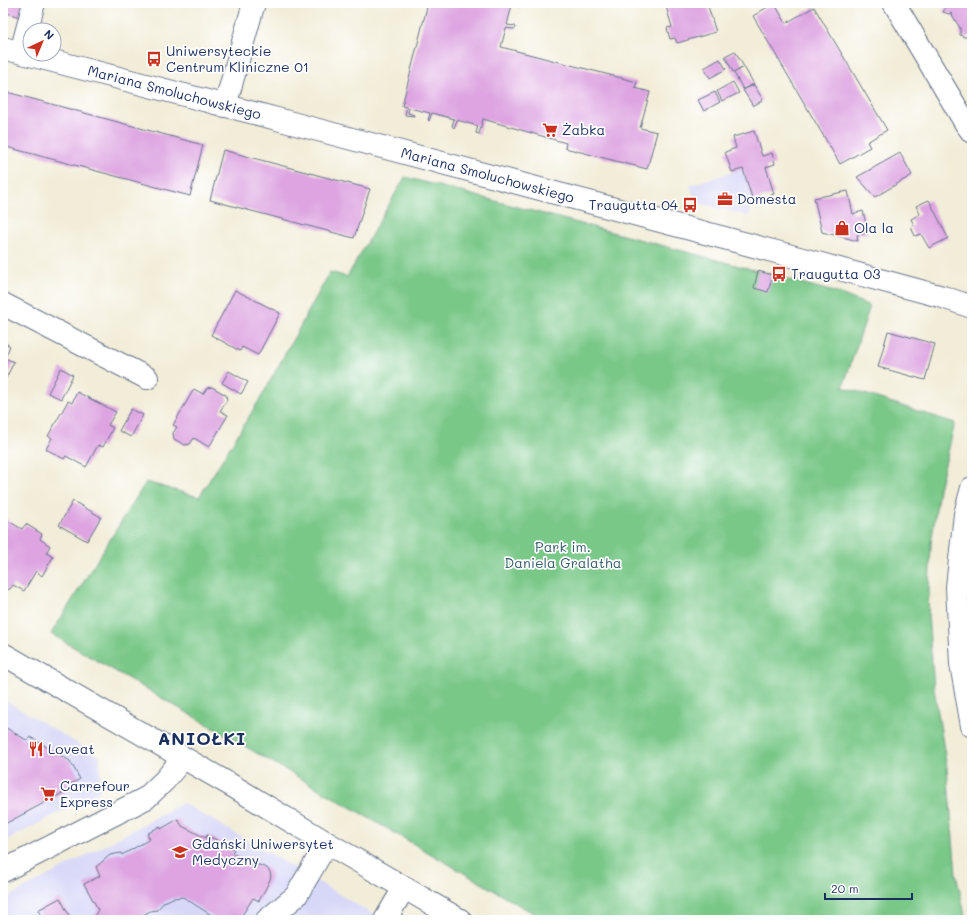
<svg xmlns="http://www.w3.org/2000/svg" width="975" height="923" font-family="Mali,sans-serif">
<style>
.built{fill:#d7d7f8}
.green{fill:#79c888;stroke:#4a7c73}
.building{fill:#dda4e1}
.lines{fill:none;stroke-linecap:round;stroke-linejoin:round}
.minor-casing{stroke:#667289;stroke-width:24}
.minor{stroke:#fff;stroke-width:22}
.labels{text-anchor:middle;stroke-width:3.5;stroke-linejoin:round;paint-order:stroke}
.poi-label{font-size:14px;fill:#1b2f5e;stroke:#fff;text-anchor:start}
.street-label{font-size:14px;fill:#1b2f5e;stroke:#fff}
.park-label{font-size:14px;fill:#375d6b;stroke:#fff}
.district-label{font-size:18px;font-weight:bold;letter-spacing:1px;fill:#1b2f5e;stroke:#fff}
</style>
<rect width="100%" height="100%" fill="#fff"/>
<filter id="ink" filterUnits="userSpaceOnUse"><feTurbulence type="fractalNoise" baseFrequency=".025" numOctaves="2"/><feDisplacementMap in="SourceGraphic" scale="8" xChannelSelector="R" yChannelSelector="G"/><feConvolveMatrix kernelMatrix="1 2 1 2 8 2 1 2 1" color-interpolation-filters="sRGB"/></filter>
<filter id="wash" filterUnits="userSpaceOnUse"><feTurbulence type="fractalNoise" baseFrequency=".012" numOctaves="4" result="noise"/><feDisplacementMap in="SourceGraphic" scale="16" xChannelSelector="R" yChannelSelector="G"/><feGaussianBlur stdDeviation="0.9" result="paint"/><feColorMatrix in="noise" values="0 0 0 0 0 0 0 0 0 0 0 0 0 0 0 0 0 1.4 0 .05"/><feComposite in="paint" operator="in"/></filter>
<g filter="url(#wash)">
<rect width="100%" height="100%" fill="#f2edd8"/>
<!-- built -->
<path class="built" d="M743 169 753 201 749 216 696 202 690 185Z
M3 699 100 757V791L5 841 3 837Z
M183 803 228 829 383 920H3V900Z"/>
<!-- green -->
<path class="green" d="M405 177 758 271 841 294 870 306 843 387 955 423 939 489 931 544 928 615 934 688 947 768 956 874 966 920H545L51 634 146 482 199 497 263 394 330 272 347 277Z"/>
<g id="blocks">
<!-- building -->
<path class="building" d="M3 3H24L20 17 3 12Z
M428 3H515L521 5 520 7 512 5 507 25 515 26 516 28 514 29 506 28 501 47 637 82 635 88 650 92 640 128 657 132 647 169 565 148 566 143 483 119 479 134 476 133 478 126 457 120 454 128 452 126 454 119 432 113 429 121 428 120 430 113 409 108 408 113 414 115V116L405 115 407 107 402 106Z
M665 3H707L716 32 677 43 675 38 670 39 667 28 672 27Z
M774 3 786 23 814 7 887 130 867 142 870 147 840 164 753 16Z
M944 3H972V37H964L960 35V28L951 13 949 14 943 12 946 6Z
M735 51 744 67 733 72 725 56Z
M720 59 726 69 710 78 704 68Z
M744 67 754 84 743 89 734 73Z
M733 82 739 93 722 101 717 91Z
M754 85 763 100 753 106 743 90Z
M3 91 203 145 190 196 3 146Z
M715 92 720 102 704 111 698 100Z
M754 131 762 156 772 153 775 164 766 167 774 194 753 201 743 169 732 172 725 152 736 148 733 137Z
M223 150 370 189 354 238 210 200Z
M900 153 912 175 875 197 857 177Z
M848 191 853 214 863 211 868 233 857 235 858 241 822 232 814 198Z
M929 200 948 238 929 248 921 234 915 236 911 227 914 225 911 219 920 214 916 206Z
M758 271 773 275 768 292 754 288Z
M235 290 280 313 258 355 242 347 240 351 211 335Z
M888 331 935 344 925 380 878 367Z
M3 342 10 346 5 358 14 362 3 384Z
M61 368 73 375 61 399 48 393Z
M229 371 248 382 241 394 222 383Z
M212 387 226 395 227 400 220 411 228 415 209 447 194 438 190 444 185 445 174 439 173 433 177 427 173 425 194 389 203 394 207 388Z
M77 392 116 412 108 425 113 428 103 447 98 445 86 467 66 456 64 459 46 449 52 438 48 436 68 401 72 403Z
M131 409 143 415 131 437 119 431Z
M73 501 101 517 87 541 59 525Z
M5 519 22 529 26 524 42 534 40 539 50 546 46 553 53 557 42 576 36 571 24 591 13 585 10 589 6 590 3 588V523Z
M3 726 28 741 30 737 70 761 80 779 69 785 70 789 3 825Z
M178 819 182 826 206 838 207 835 234 849 232 853 251 864 259 865 267 868 270 872 271 877 268 884 259 901 253 898 239 920H219L183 897 173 898 164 902 157 910 150 911 135 920H95L94 918 98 909 84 884 100 876 96 867 110 855 121 853 122 855 150 839 147 834 160 826 161 829Z
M60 898 70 917 65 920H44L38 910Z"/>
</g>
</g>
<g filter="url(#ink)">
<use href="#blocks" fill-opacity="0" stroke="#667289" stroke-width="1"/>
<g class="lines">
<!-- minor casing -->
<g class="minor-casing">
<g id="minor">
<path d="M894 3 966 124 972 132"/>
<path id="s1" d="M3 48 277 119 784 254 943 297 972 307"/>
<path d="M21 52 34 3"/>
<path d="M225 106 254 3"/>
<path d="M3 304 147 378"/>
<path d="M972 488 965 514 957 587 961 664 972 726"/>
<path d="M3 654 236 788 327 843 460 920"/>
<path d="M3 871 146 798 165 780 183 758"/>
<path d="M267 920 296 896 327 843"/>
<path d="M385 920 404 888"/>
</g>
</g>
<!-- minor -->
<use href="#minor" class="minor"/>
</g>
</g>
<!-- icons -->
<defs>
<g id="bus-bare" transform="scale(1.2)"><path d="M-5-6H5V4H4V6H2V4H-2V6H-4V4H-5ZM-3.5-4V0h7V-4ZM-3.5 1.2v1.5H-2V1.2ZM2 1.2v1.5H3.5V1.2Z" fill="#c8321e" stroke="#fff" stroke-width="2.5" paint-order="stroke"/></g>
<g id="supermarket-bare" transform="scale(1.2)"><path d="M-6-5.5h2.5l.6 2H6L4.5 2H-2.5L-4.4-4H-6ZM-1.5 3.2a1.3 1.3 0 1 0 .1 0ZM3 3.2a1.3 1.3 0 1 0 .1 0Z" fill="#c8321e" stroke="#fff" stroke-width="2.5" paint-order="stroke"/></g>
<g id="office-bare" transform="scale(1.2)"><path d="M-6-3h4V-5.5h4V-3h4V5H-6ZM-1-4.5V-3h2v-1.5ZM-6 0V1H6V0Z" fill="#c8321e" stroke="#fff" stroke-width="2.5" paint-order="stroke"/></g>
<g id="shop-bare" transform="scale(1.2)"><path d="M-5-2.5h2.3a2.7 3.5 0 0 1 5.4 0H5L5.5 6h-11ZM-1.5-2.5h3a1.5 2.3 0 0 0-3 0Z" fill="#c8321e" stroke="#fff" stroke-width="2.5" paint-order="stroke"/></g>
<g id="restaurant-bare" transform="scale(1.2)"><path d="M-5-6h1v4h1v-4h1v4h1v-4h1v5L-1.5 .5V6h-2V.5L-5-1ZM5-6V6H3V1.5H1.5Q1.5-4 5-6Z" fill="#c8321e" stroke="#fff" stroke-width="2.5" paint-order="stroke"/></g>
<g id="university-bare" transform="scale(1.2)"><path d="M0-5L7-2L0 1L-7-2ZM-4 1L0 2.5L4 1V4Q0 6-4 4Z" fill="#c8321e" stroke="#fff" stroke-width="2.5" paint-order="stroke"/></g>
</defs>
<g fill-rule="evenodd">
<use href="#bus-bare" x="154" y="59"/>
<use href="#supermarket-bare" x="550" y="130"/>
<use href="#office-bare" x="725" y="199"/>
<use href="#bus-bare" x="690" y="205"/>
<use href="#shop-bare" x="842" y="228"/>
<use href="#bus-bare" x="779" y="274"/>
<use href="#restaurant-bare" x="36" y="749"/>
<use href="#supermarket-bare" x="48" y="794"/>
<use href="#university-bare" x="180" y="852"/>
</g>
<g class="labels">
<!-- poi labels -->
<g class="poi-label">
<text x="166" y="56">Uniwersyteckie<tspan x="166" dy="16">Centrum Kliniczne 01</tspan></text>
<text x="562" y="135">Żabka</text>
<text x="737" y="204">Domesta</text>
<text x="678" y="210" text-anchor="end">Traugutta 04</text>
<text x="854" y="233">Ola la</text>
<text x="791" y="279">Traugutta 03</text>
<text x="48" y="754">Loveat</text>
<text x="60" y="791">Carrefour<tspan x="60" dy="16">Express</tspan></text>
<text x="192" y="849">Gdański Uniwersytet<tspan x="192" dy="16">Medyczny</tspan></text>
</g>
<!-- street labels -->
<g class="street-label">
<text dy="5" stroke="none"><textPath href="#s1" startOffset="177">Mariana Smoluchowskiego</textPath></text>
<text dy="5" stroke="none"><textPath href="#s1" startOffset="501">Mariana Smoluchowskiego</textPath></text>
</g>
<!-- park labels -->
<g class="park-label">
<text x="563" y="552">Park im.<tspan x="563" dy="16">Daniela Gralatha</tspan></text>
</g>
<!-- district labels -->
<g class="district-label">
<text x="202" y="745">ANIOŁKI</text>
</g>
</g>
<!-- margin -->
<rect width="975" height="923" fill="none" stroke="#fff" stroke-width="16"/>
<!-- north arrow -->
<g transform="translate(42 42) rotate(44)"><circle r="19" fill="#ffffff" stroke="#a4acbf"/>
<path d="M0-3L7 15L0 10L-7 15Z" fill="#c8321e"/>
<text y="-6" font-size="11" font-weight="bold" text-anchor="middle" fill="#1b2f5e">N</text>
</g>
<!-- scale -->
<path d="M825 893v6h87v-6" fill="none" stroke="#1b2f5e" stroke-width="2"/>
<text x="831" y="893" font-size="12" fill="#1b2f5e" stroke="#ffffff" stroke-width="3" paint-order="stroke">20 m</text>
</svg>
